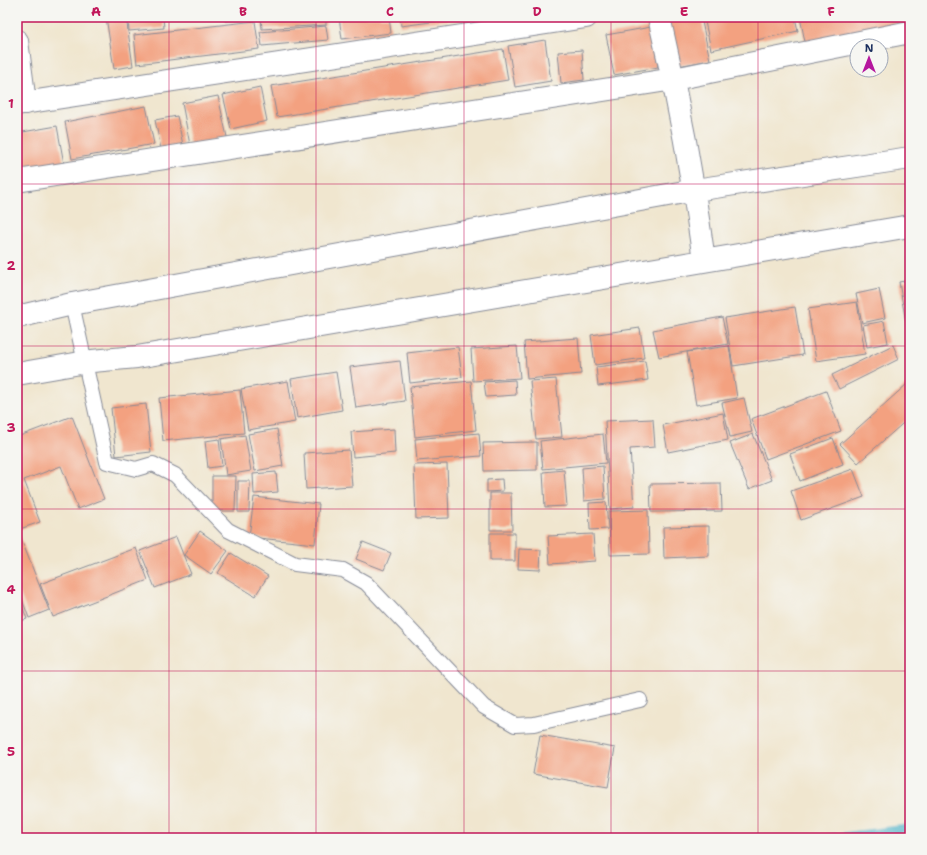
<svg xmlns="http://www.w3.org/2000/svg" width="927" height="855" font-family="'Shantell Sans',sans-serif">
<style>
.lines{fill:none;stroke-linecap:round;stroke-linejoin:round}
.stream{stroke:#48b1c7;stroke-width:8}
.building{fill:#f3a180}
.service-casing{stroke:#868a96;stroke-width:16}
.minor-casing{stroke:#868a96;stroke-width:24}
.service{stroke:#fff;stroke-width:14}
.minor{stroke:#fff;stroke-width:22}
.grid{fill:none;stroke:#c2185b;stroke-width:1;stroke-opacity:0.55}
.neatline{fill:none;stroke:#c2185b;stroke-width:1.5}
.grid-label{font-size:13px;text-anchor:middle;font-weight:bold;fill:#c2185b}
</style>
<rect width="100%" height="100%" fill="#f6f6f2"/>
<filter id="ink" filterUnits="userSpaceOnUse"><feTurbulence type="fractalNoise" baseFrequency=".025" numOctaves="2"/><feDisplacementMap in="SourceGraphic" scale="8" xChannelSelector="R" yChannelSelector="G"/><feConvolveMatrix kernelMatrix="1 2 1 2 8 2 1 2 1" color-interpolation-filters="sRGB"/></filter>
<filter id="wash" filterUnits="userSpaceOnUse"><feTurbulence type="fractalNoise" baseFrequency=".012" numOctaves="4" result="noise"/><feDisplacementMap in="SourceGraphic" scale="16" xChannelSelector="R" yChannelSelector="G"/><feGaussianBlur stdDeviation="0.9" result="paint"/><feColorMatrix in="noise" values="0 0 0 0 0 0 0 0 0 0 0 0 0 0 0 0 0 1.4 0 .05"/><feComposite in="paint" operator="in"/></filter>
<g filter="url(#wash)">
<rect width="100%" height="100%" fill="#f0e6cf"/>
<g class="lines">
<!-- stream -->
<path class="stream" d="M831 838 910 828"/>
</g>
<g id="blocks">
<!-- building -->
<path class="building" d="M106 17H126L133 66 114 69Z
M128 17H163L164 28 129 31Z
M225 17H256V19L225 21Z
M261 17H326V25L262 29Z
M339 17H389L391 33 342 39Z
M400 17H453V19L401 26Z
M680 17H701L710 60 678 66 668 19Z
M704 17H795L798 31 711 50Z
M800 17H910V22L805 42Z
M255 21 259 49 137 64 134 35Z
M326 26 328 40 262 46 260 32Z
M651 27 658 67 614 75 606 35Z
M545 40 551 81 515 87 508 46Z
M503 49 508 80 277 117 271 86Z
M582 50 584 80 561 83 558 52Z
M260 87 267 121 231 129 223 95Z
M218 96 227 137 190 145 182 103Z
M146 106 154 144 72 159 65 122Z
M177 116 183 145 161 149 155 120Z
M57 126 64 164 17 171V133Z
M910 280V329H907L899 282Z
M879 289 885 318 862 323 856 294Z
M857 302 865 354 816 361 808 309Z
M795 307 803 355 733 366 725 318Z
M722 317 728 344 659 357 653 330Z
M884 321 888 343 867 347 863 325Z
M640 328 644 358 595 365 591 335Z
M578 338 581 374 527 379 524 342Z
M893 345 899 359 839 389 832 375Z
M517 346 520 378 473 381 471 349Z
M729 346 737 398 696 405 687 352Z
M458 347 462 377 410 383 407 353Z
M400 361 405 401 356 408 350 367Z
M645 361 648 380 598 386 596 367Z
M336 372 342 410 297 418 291 379Z
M556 379 562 437 536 439 530 381Z
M515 380 516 395 486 397 484 382Z
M288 381 295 422 248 430 241 389Z
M471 381 476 430 415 437 410 387Z
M907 384 910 387V417L858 463 840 444Z
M240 390 244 433 163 441 159 398Z
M826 391 841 431 766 459 751 419Z
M744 398 752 432 730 437 722 403Z
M146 404 151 452 116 456 111 408Z
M723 413 728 440 668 452 663 425Z
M72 416 104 499 78 509 61 466 24 480 40 522 17 530V437Z
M653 419 655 447 630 449 634 507 610 509 605 421Z
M277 429 283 466 255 471 248 434Z
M394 429 395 453 353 457 351 432Z
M479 433 481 456 417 461 415 439Z
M603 434 606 463 543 469 540 441Z
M753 434 772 480 749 489 730 443Z
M245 435 251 471 226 475 221 439Z
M833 438 843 464 800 481 790 454Z
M219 439 222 466 208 468 205 441Z
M537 442V470L484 471 483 443Z
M349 450 352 486 306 489 304 453Z
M447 464 449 518 416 519 414 465Z
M603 466 605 499 584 501 582 468Z
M853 469 864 497 801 520 791 491Z
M564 470 567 506 545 507 543 472Z
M276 472 278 492 254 494 253 474Z
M212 476H236L235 511H212Z
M502 479 503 491 487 492V480Z
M238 481H250L249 512H238Z
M721 483 722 511 651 512 650 484Z
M490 493H511L512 530H490Z
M254 497 319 504 315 544 249 537Z
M606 502 608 529 590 530 589 503Z
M648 510 649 554 610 555 609 511Z
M709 526V556L664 558 663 527Z
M18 531 49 610 29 618 17 586Z
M200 531 228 551 211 574 184 555Z
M490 533H515V561H490Z
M593 534 595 561 550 564 548 536Z
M176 537 191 574 155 588 140 551Z
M363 542 391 553 384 570 356 559Z
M136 548 148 580 53 617 40 584Z
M519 549 541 550 540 570 518 569Z
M231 553 268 576 255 596 218 573Z
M17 592 27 619 17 622Z
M540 735 615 748 608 787 533 774Z"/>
</g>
</g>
<g filter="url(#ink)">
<use href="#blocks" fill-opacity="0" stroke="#868a96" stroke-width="1"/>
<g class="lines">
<!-- service casing -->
<g class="service-casing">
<path id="service" d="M72 304 107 462 136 469 153 464 175 475 228 530 295 564 343 570 366 583 484 707 515 725 534 724 640 700"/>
</g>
<!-- minor casing -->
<g class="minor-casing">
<path id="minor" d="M659 17C678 98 693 178 704 260
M17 41 25 103
M17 104 586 17
M17 181 674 79 910 32
M17 317 72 304 695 190 910 158
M17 374 92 361 137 357 910 226"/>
</g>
<!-- service -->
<use href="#service" class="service"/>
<!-- minor -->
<use href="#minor" class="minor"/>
</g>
</g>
<!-- grid -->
<path class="grid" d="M169 17V838M316 17V838M464 17V838M611 17V838M758 17V838M17 184H910M17 346H910M17 509H910M17 671H910"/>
<!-- margin -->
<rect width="927" height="855" fill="none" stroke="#f6f6f2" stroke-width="44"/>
<!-- north arrow -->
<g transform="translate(869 58)"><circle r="19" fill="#f6f6f2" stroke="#9ea6b7"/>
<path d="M0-3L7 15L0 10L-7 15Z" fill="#b5179e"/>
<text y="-6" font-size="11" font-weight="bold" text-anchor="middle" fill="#1b2f5e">N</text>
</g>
<rect x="22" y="22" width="883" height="811" class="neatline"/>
<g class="grid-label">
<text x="96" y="16">A</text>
<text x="243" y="16">B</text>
<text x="390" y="16">C</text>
<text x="537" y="16">D</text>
<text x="684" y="16">E</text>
<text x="831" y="16">F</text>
<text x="11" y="108">1</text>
<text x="11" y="270">2</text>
<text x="11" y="432">3</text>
<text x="11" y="594">4</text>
<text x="11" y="756">5</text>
</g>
</svg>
